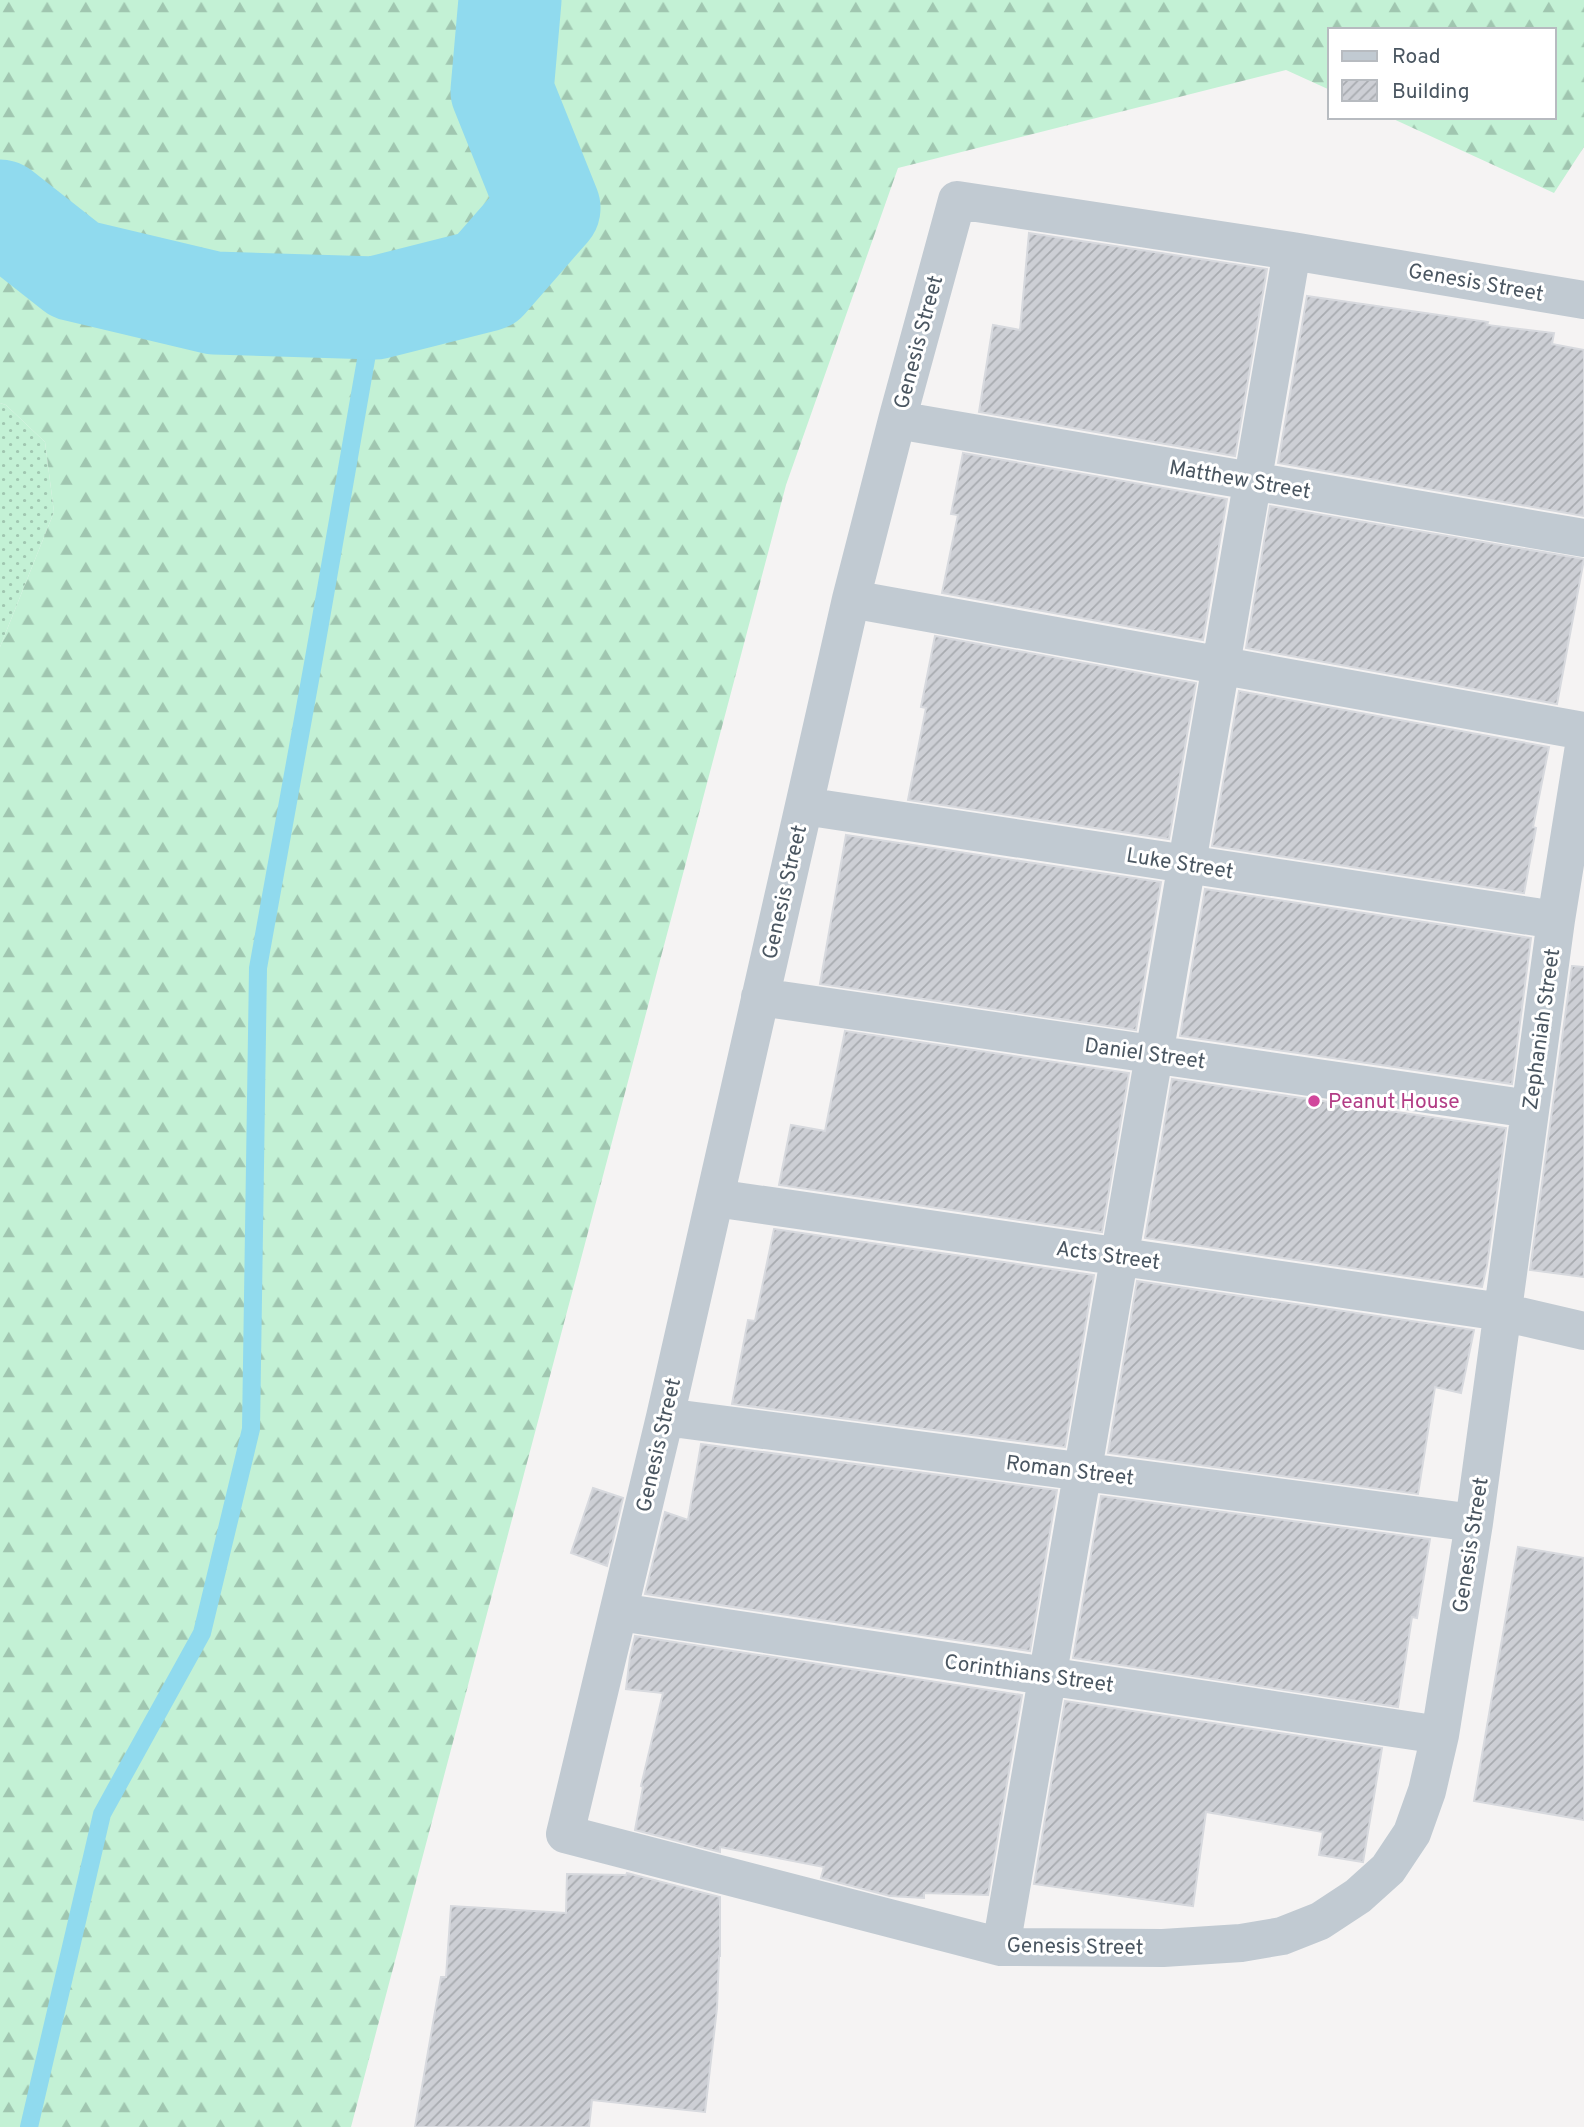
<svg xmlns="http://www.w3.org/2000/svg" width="1584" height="2127" font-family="Overpass,sans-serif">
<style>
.grass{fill:url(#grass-dots)}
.forest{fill:url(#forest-firs)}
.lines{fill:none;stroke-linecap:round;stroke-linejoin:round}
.stream{stroke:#90daee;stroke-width:18}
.river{stroke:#90daee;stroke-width:103}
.building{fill:url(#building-hatch);stroke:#d7d9de;stroke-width:2}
.minor{stroke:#c1cad2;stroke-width:38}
.hotel-dot{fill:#d1479c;stroke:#fff;stroke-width:2.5}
.labels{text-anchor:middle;stroke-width:6;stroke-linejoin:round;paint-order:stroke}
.street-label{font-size:21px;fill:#4a5661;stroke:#fff}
.hotel-label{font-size:21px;fill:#b23c85;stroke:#fff;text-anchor:start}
</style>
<defs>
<pattern id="grass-dots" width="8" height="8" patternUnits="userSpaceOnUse" patternTransform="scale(1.75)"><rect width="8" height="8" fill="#c3f1d5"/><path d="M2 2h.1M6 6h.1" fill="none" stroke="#a0c6b0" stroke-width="1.8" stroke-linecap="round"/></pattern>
<pattern id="forest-firs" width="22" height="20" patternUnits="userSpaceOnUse" patternTransform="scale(1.75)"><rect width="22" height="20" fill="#c3f1d5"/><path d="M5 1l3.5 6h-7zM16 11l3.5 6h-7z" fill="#a0c6b0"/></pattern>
<pattern id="building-hatch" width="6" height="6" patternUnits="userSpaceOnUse" patternTransform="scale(1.75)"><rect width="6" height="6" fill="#cdcfd5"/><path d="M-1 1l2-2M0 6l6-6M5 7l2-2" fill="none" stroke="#a8abb0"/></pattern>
</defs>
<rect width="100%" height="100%" fill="#f5f3f3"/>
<!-- grass -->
<path class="grass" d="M0 403 6 405 45 442 54 512 0 647Z"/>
<!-- forest -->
<path class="forest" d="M0 0H1584V147L1554 193 1389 117H1554V30H1330V90L1286 70 898 168 786 485 351 2127H0V647L54 512 45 442 6 405 0 403Z"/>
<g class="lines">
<!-- stream -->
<path class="stream" d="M29 2127 102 1814 202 1633 251 1429 258 968 314 658 375 308"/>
<!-- river -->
<path class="river" d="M0 211 75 270 214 303 375 308 486 280 549 208 502 91 510 0"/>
</g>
<!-- building -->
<path class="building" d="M1029 233 1267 269 1235 456 979 412 993 325 1020 330Z
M1307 296 1488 322 1487 325 1554 333 1552 344 1584 350V516L1278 463Z
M963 453 1227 499 1203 640 942 593 958 515 951 514Z
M1270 506 1584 559 1557 704 1246 648Z
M935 636 1196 683 1169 839 908 800 926 708 921 707Z
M1239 691 1549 747 1533 827 1536 828 1524 893 1212 846Z
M846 835 1161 882 1136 1030 820 984Z
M1205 889 1531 938 1512 1084 1180 1036Z
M1572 966 1584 967V1277L1530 1270Z
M845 1031 1129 1073 1102 1232 779 1185 791 1125 825 1131Z
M1172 1079 1506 1128 1487 1265 1482 1287 1145 1238Z
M774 1229 1094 1275 1065 1447 732 1404 748 1320 755 1321Z
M1137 1281 1474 1330 1461 1393 1435 1387 1418 1494 1108 1453Z
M701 1444 1057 1490 1030 1651 645 1594 665 1512 688 1520Z
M593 1488 623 1498 607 1566 571 1553Z
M1101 1496 1430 1539 1417 1618 1412 1617 1398 1707 1073 1658Z
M1518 1547 1584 1558V1820L1474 1801Z
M635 1636 1022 1695 988 1895 924 1893V1898L890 1896 821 1878 824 1867 720 1847V1852L635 1830 643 1787 641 1786 663 1693 626 1689 630 1657Z
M1065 1701 1382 1748 1363 1862 1319 1855 1323 1832 1206 1812 1193 1906 1034 1884Z
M627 1873 720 1897V1956H719L717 2008 705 2112 592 2100 589 2127H415L441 1977H446L451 1906 566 1913 567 1874 626 1875Z"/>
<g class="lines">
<!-- minor -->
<path class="minor" d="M1584 300 1292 251 957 200 897 420 851 599 665 1417 565 1834 1001 1947 1163 1948 1241 1943 1282 1936 1320 1921 1358 1896 1388 1869 1412 1833 1427 1791 1440 1735 1474 1523 1556 920 1584 746
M897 420 1584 538
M851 599 1584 731
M804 806 1556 920
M760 997 1530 1109
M715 1198 1502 1312 1584 1331
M665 1417 1474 1523
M619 1612 1440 1735
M1001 1947 1292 251"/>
</g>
<!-- markers -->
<circle class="hotel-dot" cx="1314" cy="1101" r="7"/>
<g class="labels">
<!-- street labels -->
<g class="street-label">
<text transform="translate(1476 282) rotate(10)" y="7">Genesis Street</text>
<text transform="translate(918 342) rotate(-75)" y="7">Genesis Street</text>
<text transform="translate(1240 479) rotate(10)" y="7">Matthew Street</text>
<text transform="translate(1180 863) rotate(9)" y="7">Luke Street</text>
<text transform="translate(784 892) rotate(-77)" y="7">Genesis Street</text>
<text transform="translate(1541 1029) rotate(-82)" y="7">Zephaniah Street</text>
<text transform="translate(1145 1053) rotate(8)" y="7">Daniel Street</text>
<text transform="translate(1108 1255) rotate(8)" y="7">Acts Street</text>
<text transform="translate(658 1445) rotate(-77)" y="7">Genesis Street</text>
<text transform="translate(1070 1470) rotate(7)" y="7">Roman Street</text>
<text transform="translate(1470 1545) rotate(-81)" y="7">Genesis Street</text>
<text transform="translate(1029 1673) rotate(8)" y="7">Corinthians Street</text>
<text transform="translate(1075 1946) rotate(1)" y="7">Genesis Street</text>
</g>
<!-- hotel labels -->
<g class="hotel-label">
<text x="1328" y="1108">Peanut House</text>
</g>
</g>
<!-- legend -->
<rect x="1328" y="28" width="228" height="91" fill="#ffffff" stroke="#b7bbc0" stroke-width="2"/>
<rect x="1342" y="51" width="35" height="10" fill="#c1cad2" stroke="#b7bbc0" stroke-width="2"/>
<text x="1392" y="63" font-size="21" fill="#4a5661">Road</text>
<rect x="1342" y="80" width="35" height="21" fill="url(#building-hatch)" stroke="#b7bbc0" stroke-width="2"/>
<text x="1392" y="98" font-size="21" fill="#4a5661">Building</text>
</svg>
